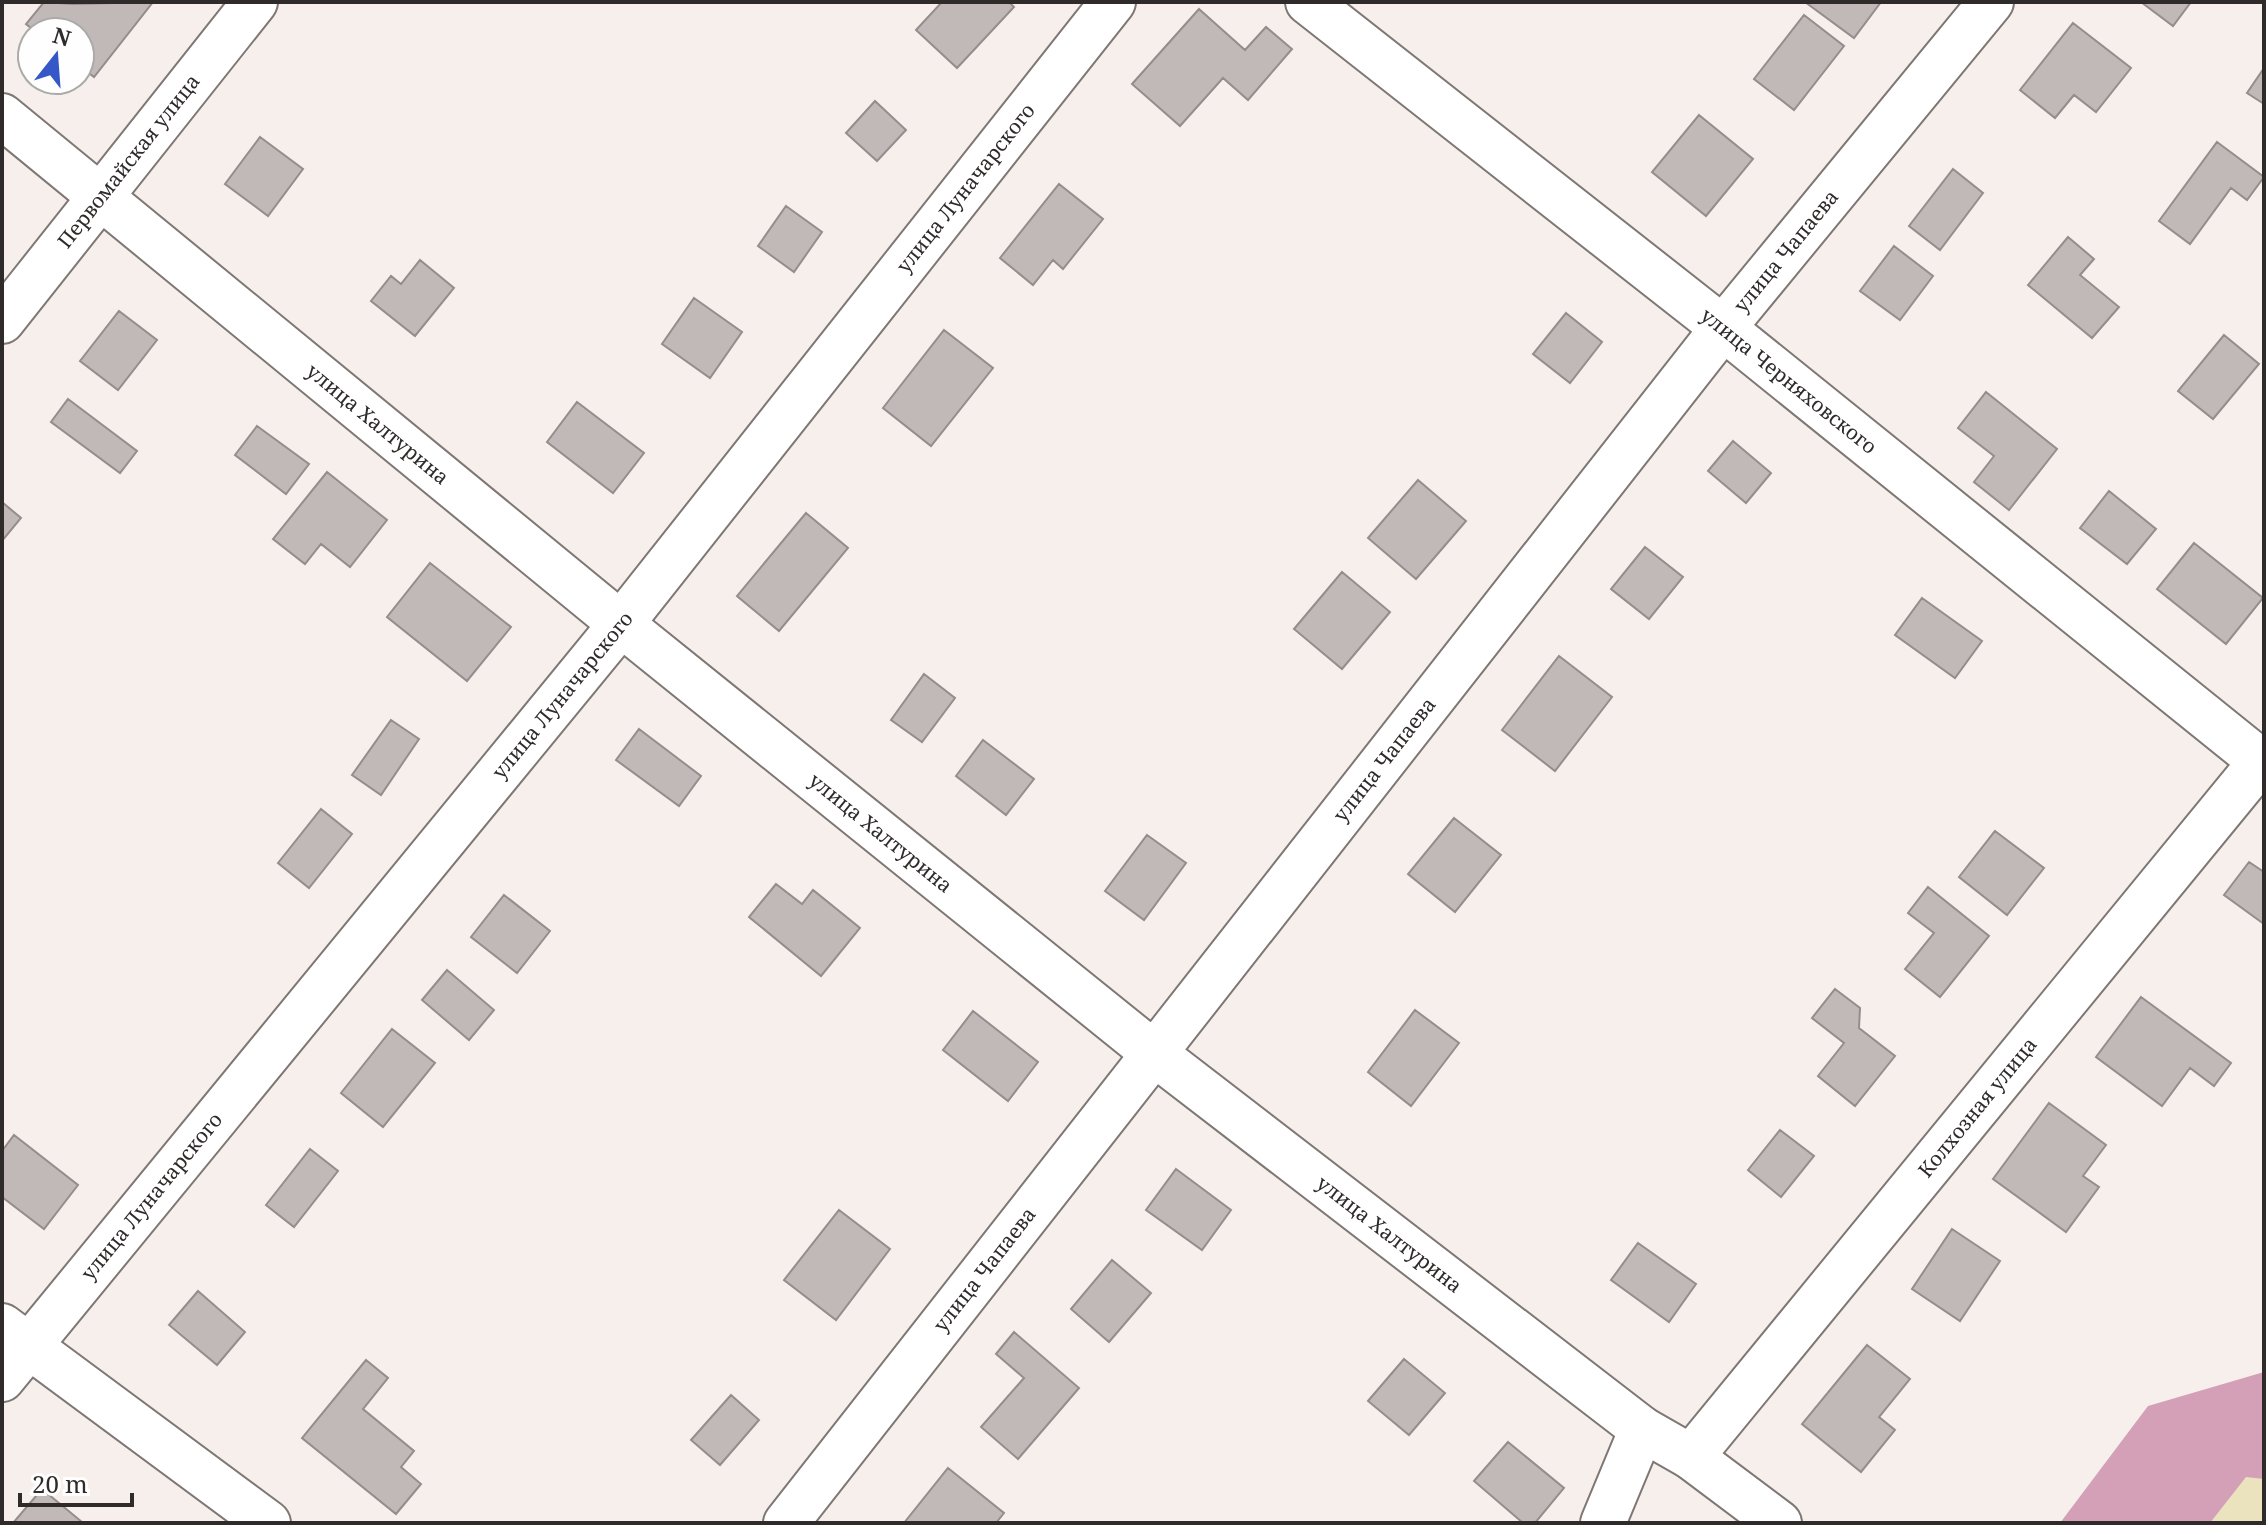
<svg xmlns="http://www.w3.org/2000/svg" width="2266" height="1525" font-family="'Noto Serif',serif">
<style>
.green{fill:#eae3bd}
.water{fill:#d3a0b7}
.building{fill:#c1b8b8;stroke:#958d8d;stroke-width:2}
.lines{fill:none;stroke-linecap:round;stroke-linejoin:round}
.minor-casing{stroke:#7e7774;stroke-width:48}
.minor{stroke:#fff;stroke-width:44}
.labels{text-anchor:middle;stroke-width:6;stroke-linejoin:round;paint-order:stroke}
.street-label{font-size:20px;fill:#2e2b2a;stroke:#fefefe}
</style>
<rect width="100%" height="100%" fill="#f7efec"/>
<!-- green -->
<path class="green" d="M2246 1476 2264 1479V1523H2210Z"/>
<!-- water -->
<path class="water" d="M2264 1372V1479L2246 1477 2210 1523H2060L2148 1406Z"/>
<!-- building -->
<path class="building" d="M44 2 73 4 153 2 94 77 80 66V32H36L26 24Z
M942 2H1009L1014 7 957 68 916 30Z
M1805 2H1881L1854 38Z
M2141 2H2191L2173 26Z
M1199 9 1245 50 1266 27 1292 49 1248 100 1223 78 1180 126 1132 84Z
M1804 15 1844 46 1794 110 1754 79Z
M2073 23 2131 68 2096 112 2074 95 2055 118 2020 90Z
M2264 68V104L2247 93Z
M875 101 906 130 877 161 846 133Z
M1699 115 1753 159 1706 216 1652 172Z
M260 137 303 169 268 216 225 184Z
M2217 142 2264 177 2247 200 2231 188 2190 244 2159 221Z
M1953 169 1983 193 1940 250 1909 226Z
M1059 184 1103 219 1063 269 1053 260 1033 285 1000 258Z
M786 206 822 232 794 272 758 246Z
M2068 237 2094 259 2080 275 2119 307 2092 338 2028 285Z
M1894 246 1933 276 1900 320 1860 291Z
M420 260 454 288 415 336 371 301 391 276 401 284Z
M694 298 742 332 710 378 662 344Z
M119 311 157 340 118 390 80 361Z
M1566 313 1602 342 1570 383 1533 354Z
M944 330 993 368 931 446 883 408Z
M2224 335 2259 364 2213 419 2178 391Z
M1986 392 2057 449 2009 510 1974 482 1994 456 1958 428Z
M68 399 137 451 120 473 51 422Z
M577 402 644 453 613 493 547 442Z
M257 426 309 464 286 494 235 455Z
M1733 441 1771 473 1746 503 1708 471Z
M327 472 387 520 350 567 321 544 305 564 273 539Z
M1418 480 1466 521 1416 579 1368 538Z
M2109 491 2156 529 2127 564 2080 528Z
M2 502 21 518 2 541Z
M806 513 848 548 779 631 737 596Z
M2194 543 2263 598 2226 644 2157 589Z
M1645 547 1683 577 1649 619 1611 589Z
M430 563 511 627 467 681 387 617Z
M1342 572 1390 612 1342 669 1294 629Z
M1922 598 1982 641 1955 678 1895 635Z
M1559 656 1612 697 1555 771 1502 730Z
M924 674 955 698 922 742 891 720Z
M391 720 419 739 381 795 352 775Z
M639 729 701 776 679 806 616 760Z
M983 740 1034 779 1006 815 956 776Z
M321 809 352 834 309 888 278 863Z
M1454 818 1501 855 1455 912 1408 874Z
M1995 831 2044 868 2007 915 1959 877Z
M1147 835 1186 863 1144 920 1105 891Z
M2249 862 2264 872V924L2224 895Z
M776 884 802 904 813 890 860 928 821 976 749 917Z
M1928 887 1989 936 1940 997 1905 969 1934 933 1908 913Z
M504 895 550 931 517 973 471 937Z
M447 970 494 1010 469 1040 422 1000Z
M1835 989 1860 1008 1859 1028 1895 1056 1855 1106 1818 1076 1844 1043 1812 1018Z
M2141 997 2231 1063 2214 1086 2190 1068 2162 1106 2096 1057Z
M1415 1010 1459 1043 1411 1106 1368 1072Z
M973 1011 1038 1062 1008 1101 943 1050Z
M392 1029 435 1063 383 1127 341 1093Z
M2049 1103 2106 1145 2083 1176 2099 1187 2066 1232 1993 1179Z
M1780 1130 1814 1156 1781 1197 1748 1170Z
M14 1135 78 1185 44 1229 2 1197V1151Z
M310 1149 338 1171 294 1227 266 1205Z
M1176 1169 1231 1210 1202 1250 1146 1210Z
M839 1210 890 1249 836 1320 784 1280Z
M1952 1229 2000 1261 1960 1321 1912 1289Z
M1638 1243 1696 1284 1669 1322 1611 1280Z
M1112 1260 1151 1293 1109 1342 1071 1309Z
M198 1291 245 1332 217 1365 169 1325Z
M1014 1332 1079 1388 1018 1459 981 1427 1024 1378 996 1354Z
M1867 1345 1910 1379 1879 1417 1895 1430 1861 1472 1802 1424Z
M1404 1359 1445 1393 1409 1435 1368 1401Z
M366 1360 388 1378 363 1409 414 1451 401 1467 421 1484 396 1514 302 1438Z
M731 1395 759 1420 720 1465 691 1440Z
M1508 1442 1564 1488 1535 1523H1523L1474 1481Z
M948 1468 1004 1513 996 1523H904Z
M42 1489 82 1522 81 1523H13Z"/>
<g class="lines">
<!-- minor casing -->
<g class="minor-casing">
<g id="minor">
<path id="s1" d="M1308 2 1723 328 2264 764"/>
<path id="s2" d="M2 116 621 624 1155 1054 1642 1429 1691 1457 1779 1523"/>
<path id="s3" d="M2 321 255 2"/>
<path d="M2 1326 268 1523"/>
<path id="s4" d="M2 1379 621 624 1113 2"/>
<path id="s5" d="M1691 1457 2264 758"/>
<path id="s6" d="M786 1523 1723 328 1991 2"/>
<path d="M1603 1523 1642 1429"/>
</g>
</g>
<!-- minor -->
<use href="#minor" class="minor"/>
</g>
<g class="labels">
<!-- street labels -->
<g class="street-label">
<text dy="7" stroke="none"><textPath href="#s3" startOffset="204">Первомайская улица</textPath></text>
<text dy="7" stroke="none"><textPath href="#s4" startOffset="1532">улица Луначарского</textPath></text>
<text dy="7" stroke="none"><textPath href="#s6" startOffset="1618">улица Чапаева</textPath></text>
<text dy="7" stroke="none"><textPath href="#s1" startOffset="612">улица Черняховского</textPath></text>
<text dy="7" stroke="none"><textPath href="#s2" startOffset="486">улица Халтурина</textPath></text>
<text dy="7" stroke="none"><textPath href="#s4" startOffset="884">улица Луначарского</textPath></text>
<text dy="7" stroke="none"><textPath href="#s6" startOffset="970">улица Чапаева</textPath></text>
<text dy="7" stroke="none"><textPath href="#s2" startOffset="1134">улица Халтурина</textPath></text>
<text dy="7" stroke="none"><textPath href="#s5" startOffset="452">Колхозная улица</textPath></text>
<text dy="7" stroke="none"><textPath href="#s4" startOffset="236">улица Луначарского</textPath></text>
<text dy="7" stroke="none"><textPath href="#s2" startOffset="1782">улица Халтурина</textPath></text>
<text dy="7" stroke="none"><textPath href="#s6" startOffset="322">улица Чапаева</textPath></text>
</g>
</g>
<!-- border -->
<rect width="2266" height="1525" fill="none" stroke="#2e2b2a" stroke-width="8"/>
<!-- north arrow -->
<g transform="translate(56 56) rotate(17)"><circle r="38" fill="#fefefe" stroke="#abaaa9" stroke-width="2"/>
<path d="M0-6L14 30L0 20L-14 30Z" fill="#3657c8"/>
<text y="-12" font-size="22" font-weight="bold" text-anchor="middle" fill="#2e2b2a">N</text>
</g>
<!-- scale -->
<path d="M20 1493v12h112v-12" fill="none" stroke="#2e2b2a" stroke-width="4"/>
<text x="32" y="1493" font-size="24" fill="#2e2b2a" stroke="#fefefe" stroke-width="6" paint-order="stroke">20 m</text>
</svg>
